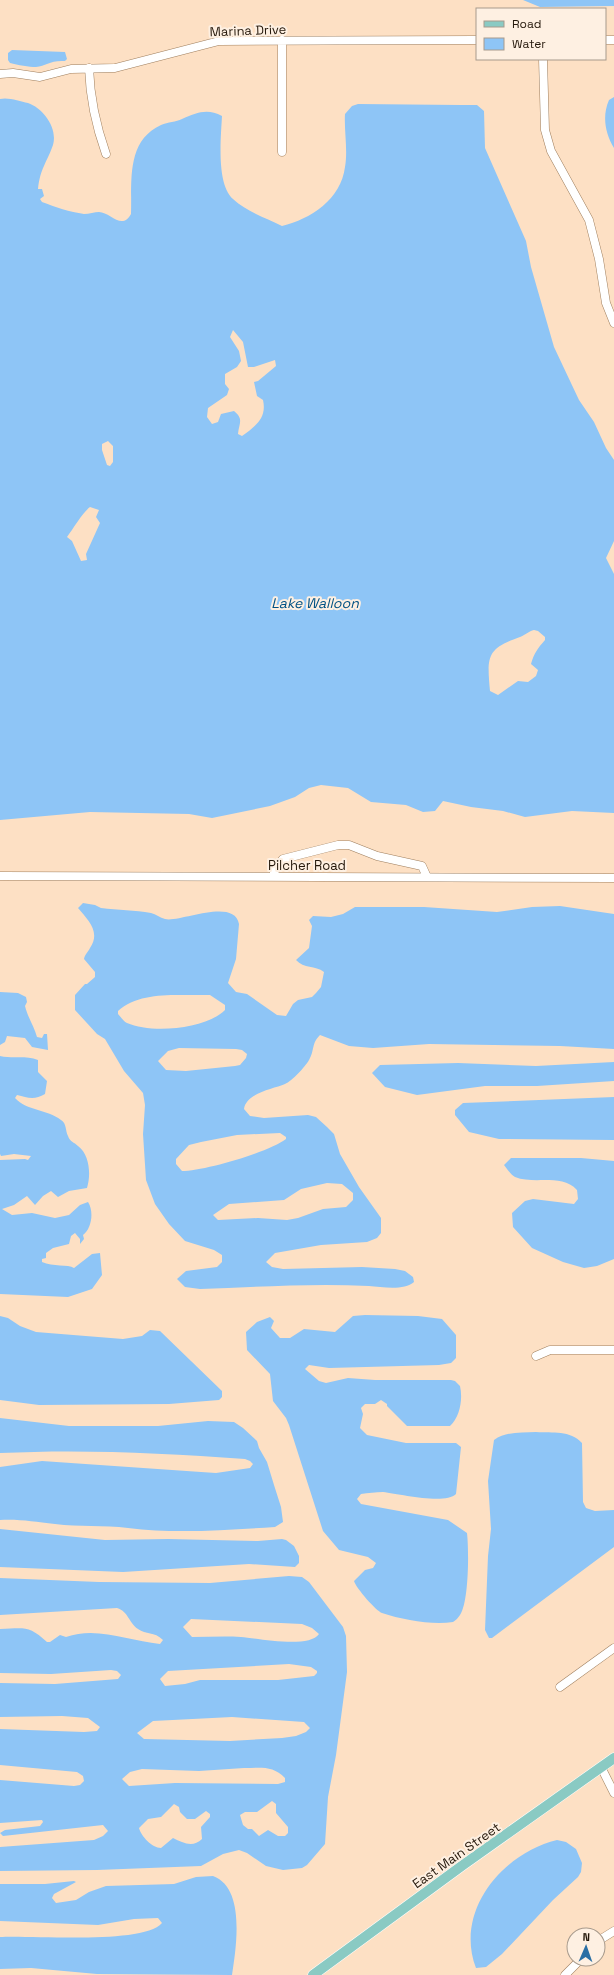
<svg xmlns="http://www.w3.org/2000/svg" width="614" height="1975" font-family="'Space Grotesk',sans-serif">
<style>
.water{fill:#8ec5f6;fill-rule:evenodd}
.lines{fill:none;stroke-linecap:round;stroke-linejoin:round}
.minor-casing{stroke:#9f7f5e;stroke-width:9}
.major-casing{stroke:#fff;stroke-width:11}
.minor{stroke:#fff;stroke-width:8}
.major{stroke:#8acac3;stroke-width:10}
.labels{text-anchor:middle;stroke-width:4;stroke-linejoin:round;paint-order:stroke}
.street-label{font-size:13px;fill:#25180b;stroke:#fef0e2}
.water-label{font-size:14px;font-style:italic;fill:#015184;stroke:#fef0e2}
</style>
<rect width="100%" height="100%" fill="#fde0c4"/>
<!-- water -->
<path class="water" d="M523 0H614V6L540 7Z
M12 50 65 52 67 59 65 61C50 60 46 66 36 67 29 67 18 65 10 63L8 60V53Z
M614 97V148C605 133 602 116 609 100Z
M0 99C8 97 20 101 28 103 43 108 58 128 53 145 47 162 40 169 38 189H42L44 196 40 199 42 202C55 207 70 212 84 214 89 214 95 212 99 212 110 212 122 231 131 214 132 181 126 141 161 125 168 122 176 122 182 119 196 113 207 108 222 116 221 137 216 184 233 199 247 212 266 218 282 226 311 219 341 199 345 167 348 150 344 131 345 114L352 106 358 104 461 105H477L484 111 485 148 526 241 531 267 554 347 579 400 594 422 606 448 614 460V541L606 558 614 574V813L572 811 525 817 503 811 471 807 443 801 435 811 423 812 406 805 371 802 348 788 321 785 309 788 295 797 270 806 212 818 189 814 90 812 0 820ZM233 330 243 342 248 367H254L275 360 276 366 258 381 254 382 257 396 263 400C267 418 256 426 242 436L238 434C239 423 244 419 234 411L221 414 218 422 212 424 207 417 208 408 227 395 229 389 225 384V374L237 367 241 361 239 351 230 337ZM108 441 113 446V462L110 466 107 465 102 450V444ZM90 507 99 510 96 517 100 523 86 554 87 560 81 561 72 541 67 537C73 529 83 512 90 507ZM534 630 538 631 545 637V640C538 648 534 653 531 664L538 670 536 676 528 682 518 681 498 695 490 691C487 657 486 649 520 637 525 635 529 631 534 630Z
M83 903 95 905 101 908C118 910 135 910 151 913 156 914 160 918 165 919 179 923 234 897 239 924L236 959 228 983 236 992 247 994 277 1015 286 1016 293 1004 298 1000 312 997 316 993 321 987 324 972C315 965 304 969 296 960L309 948 312 926 309 920 313 916 331 917 343 914 355 907H424L497 912 532 907 560 906 614 914V1049L560 1046 429 1044 373 1048 349 1046 320 1035C311 1044 315 1050 309 1060 305 1067 292 1081 285 1084 273 1089 246 1093 244 1109L250 1116 264 1118 308 1115 316 1117 327 1127 334 1134 340 1154 359 1187 381 1218V1233L377 1238 367 1242 321 1245 275 1253 266 1262 272 1267 283 1269 362 1267 395 1269 405 1271 413 1277 414 1282C404 1291 382 1287 369 1286 313 1283 256 1287 200 1289L185 1287 177 1279 186 1271 217 1267 222 1262V1255L214 1250 185 1241 169 1224 155 1204 146 1180 143 1134 145 1105 143 1093 124 1071 105 1039 97 1034 75 1010V995L85 984H87L95 977V972L84 959C85 954 88 952 90 948 101 932 88 920 78 908ZM210 995 225 1005V1010C206 1029 152 1034 127 1023 124 1022 121 1017 118 1014V1011C141 990 180 996 210 995ZM179 1048 236 1049 242 1050 247 1054 246 1058 240 1065 235 1066 186 1071 166 1070 158 1061 168 1051ZM280 1133 286 1137V1139C269 1152 204 1171 182 1171L176 1164V1159L189 1145 201 1142 237 1135ZM327 1183 342 1184 353 1193V1200L346 1207 323 1209 298 1218 287 1220 258 1218 218 1220 213 1215 229 1204 284 1200 301 1189Z
M0 992 18 993 26 997 27 1002 25 1006C28 1018 34 1026 37 1037L42 1038 44 1034H47L48 1050 32 1047 25 1038 7 1036 5 1042 0 1045Z
M0 1056C13 1059 26 1055 38 1060V1072L47 1081 45 1094C35 1100 28 1098 17 1095L15 1098C27 1111 47 1109 61 1120 67 1124 65 1130 68 1136 70 1142 74 1142 78 1146 90 1155 91 1175 87 1188L69 1191 58 1197 51 1191 43 1196 35 1205 27 1196 14 1205 2 1209 12 1215 32 1213 55 1218 69 1215 80 1205 88 1202C94 1211 92 1228 83 1235L84 1239 80 1244V1239L75 1233 71 1236 69 1244 53 1248 46 1253V1258L42 1259V1262C53 1267 68 1264 74 1268L92 1254 100 1253 102 1275 92 1289 68 1297 0 1294V1160L25 1159 28 1160 31 1156 14 1154 1 1156 0 1154Z
M614 1062V1081L537 1086H485L417 1095 385 1087 372 1073 380 1065 458 1063 536 1066Z
M614 1097V1140L499 1139 469 1132 455 1115V1110L463 1103Z
M511 1158H581L614 1161V1259L597 1266 584 1268 563 1262 532 1248 513 1227 512 1213 525 1201 533 1199 574 1204 578 1199 577 1190C561 1173 534 1185 515 1177 511 1175 507 1169 504 1165Z
M365 1315 418 1316 442 1319 456 1335V1358L451 1363 439 1365 329 1368 309 1365 305 1369 319 1381 326 1383 348 1378 375 1380H451L455 1381 460 1386C463 1399 460 1417 450 1426H407L387 1406V1404L381 1400 375 1404H365L361 1408 363 1414 360 1428 367 1435 406 1443H456L461 1447 456 1494C445 1505 400 1494 383 1492 376 1492 368 1493 361 1494L357 1499 361 1504 448 1520 467 1533C469 1550 469 1602 460 1615 458 1618 456 1620 453 1622 432 1625 403 1620 382 1613 376 1611 356 1588 354 1581L365 1570 373 1568 376 1563 368 1557 339 1550 323 1531 289 1425 286 1418 273 1401 270 1374 247 1350 246 1332 257 1322 270 1317 274 1321 271 1328 280 1338H290L304 1329 335 1332 353 1316Z
M0 1316 8 1318 20 1326 36 1332 123 1339 142 1336 150 1330 160 1331 222 1391V1397L219 1400 169 1404 39 1405 0 1400Z
M0 1418 69 1426H158L208 1421 234 1422 243 1428 257 1441 259 1448 267 1462 274 1485 281 1507 283 1522 275 1527C226 1530 176 1534 128 1528 104 1525 79 1527 55 1524 34 1522 21 1519 0 1520V1467L42 1461 201 1472 216 1473 250 1468 253 1464 250 1461 245 1459C163 1453 82 1449 0 1453Z
M536 1432C553 1433 570 1430 582 1443L583 1502 586 1508 595 1511 614 1510V1547L492 1638H489L485 1630 488 1556 491 1529 488 1481 494 1440C506 1431 522 1433 536 1432Z
M0 1529 105 1540 168 1539 258 1541 282 1539 286 1540 294 1546 299 1556V1563L295 1567 249 1564 123 1572 0 1567Z
M289 1576 302 1577 309 1582 343 1627 346 1636 347 1672 336 1755 328 1797 325 1844 307 1865 302 1868 283 1870 266 1866 247 1853 239 1850 223 1854 201 1866 97 1870 0 1871V1847L94 1840 103 1836 108 1831 103 1825 3 1836 0 1833 5 1830 40 1826 43 1822 42 1820 0 1823V1780L74 1786 80 1785 84 1781 83 1776 77 1772 0 1765V1729L84 1732 97 1731 100 1727 88 1718 62 1716 0 1717V1683L55 1684 118 1679 121 1675 117 1671 111 1670 51 1674 0 1673V1629C24 1628 29 1625 47 1642H50L60 1635 66 1637C97 1626 129 1641 160 1644L163 1640C154 1631 146 1635 138 1629 128 1622 129 1612 117 1608L0 1615V1578L99 1582 210 1583ZM191 1619 302 1624 312 1628 319 1634C309 1649 257 1638 241 1637 225 1636 208 1637 192 1637L183 1627ZM289 1664 311 1667 317 1671V1673L314 1676 278 1680H200L185 1684 165 1686 160 1679 168 1671ZM232 1717 304 1722 310 1728 306 1732 296 1736 282 1738 230 1741 144 1739 137 1733 153 1721ZM244 1768C260 1768 273 1765 285 1778V1782L278 1784 175 1783 129 1786 122 1779 130 1772 142 1769 199 1771ZM272 1801 276 1804V1813L288 1827V1833L285 1836H278L268 1830 259 1836 252 1829H248L243 1825 240 1815 245 1812H257ZM174 1804 179 1807 180 1812 187 1819H195L206 1811 210 1814V1817L201 1827 202 1839C193 1848 183 1843 173 1838L161 1848C152 1848 141 1836 139 1828L148 1819 161 1817Z
M557 1840 566 1842 576 1849 582 1863 581 1872 578 1877 553 1900 502 1954 486 1967 476 1968C454 1911 503 1853 557 1840Z
M213 1876C246 1888 236 1949 232 1975L97 1974 31 1968 0 1969V1937C32 1935 143 1945 162 1923L158 1918 134 1919 98 1925 0 1921V1884H45L74 1881 76 1882 54 1894 52 1898 56 1903 76 1900 89 1892 106 1886 174 1884 196 1877Z"/>
<g class="lines">
<!-- minor casing -->
<g class="minor-casing">
<path id="minor" d="M282 40V152
M605 40H614
M543 59 545 130 551 151 589 220 599 259 606 303 614 323
M89 68C90 98 96 126 106 154
M0 74 13 73 40 77 71 69 115 68 219 41 477 40
M0 876 614 878
M273 877 276 867 283 859 338 845H349L377 856 422 866 427 877
M536 1356 550 1350H614
M560 1687 614 1648
M601 1767 614 1793
M598 1941 614 1931
M565 1975 581 1959"/>
</g>
<!-- major casing -->
<g class="major-casing">
<path id="major" d="M313 1975 463 1865 614 1758"/>
</g>
<!-- minor -->
<use href="#minor" class="minor"/>
<!-- major -->
<use href="#major" class="major"/>
</g>
<g class="labels">
<!-- street labels -->
<g class="street-label">
<text transform="translate(248 30) rotate(-2)" y="5">Marina Drive</text>
<text x="307" y="870">Pilcher Road</text>
<text transform="translate(456 1855) rotate(-35)" y="5">East Main Street</text>
</g>
<!-- water labels -->
<g class="water-label">
<text x="315" y="608">Lake Walloon</text>
</g>
</g>
<!-- legend -->
<rect x="476" y="8" width="130" height="52" fill="#fef0e2" stroke="#a79a8c"/>
<rect x="484" y="21" width="20" height="6" fill="#8acac3" stroke="#a79a8c"/>
<text x="512" y="28" font-size="12" fill="#25180b">Road</text>
<rect x="484" y="38" width="20" height="12" fill="#8ec5f6" stroke="#a79a8c"/>
<text x="512" y="48" font-size="12" fill="#25180b">Water</text>
<!-- north arrow -->
<g transform="translate(586 1947) rotate(2)"><circle r="19" fill="#fef0e2" stroke="#a79a8c"/>
<path d="M0-3L7 15L0 10L-7 15Z" fill="#2b6fa4"/>
<text y="-6" font-size="11" font-weight="bold" text-anchor="middle" fill="#25180b">N</text>
</g>
</svg>
